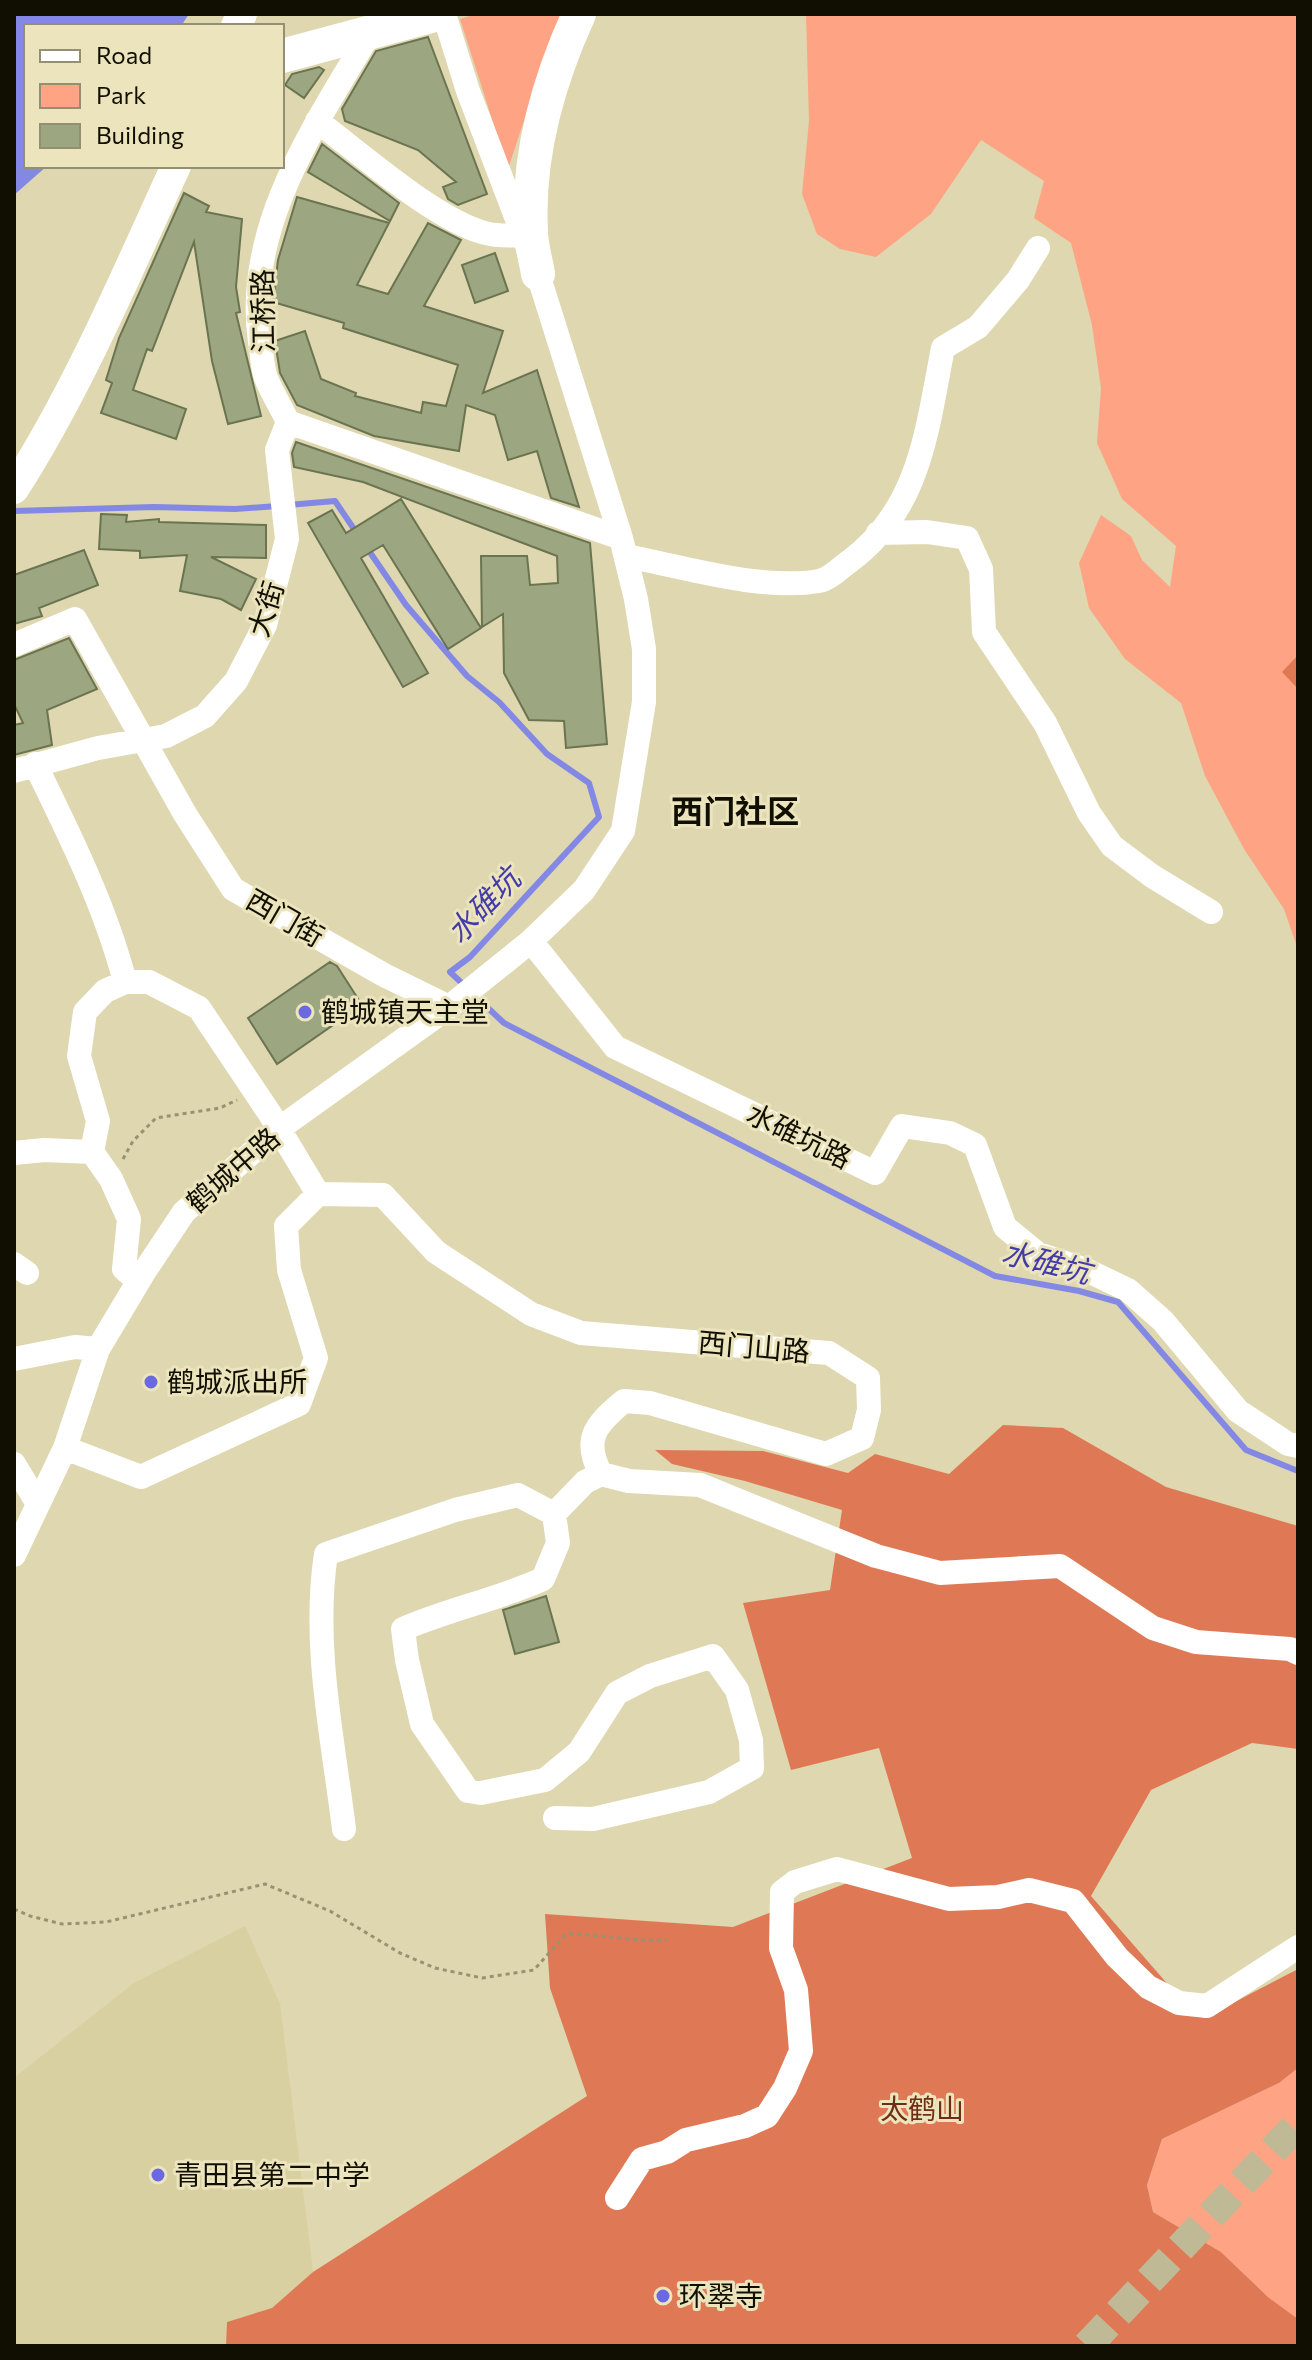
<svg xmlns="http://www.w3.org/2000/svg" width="1312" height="2360" font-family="Commissioner,'Noto Sans SC',sans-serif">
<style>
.built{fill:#d8d0a0}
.green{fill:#fea484}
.forest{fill:#df7955}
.water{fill:#8488e5}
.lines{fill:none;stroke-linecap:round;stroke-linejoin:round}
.stream{stroke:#8488e5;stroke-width:6}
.building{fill:#9ca680;stroke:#6b7451;stroke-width:2}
.major-tunnel{stroke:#bfb995;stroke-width:30;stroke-dasharray:30 15;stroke-linecap:butt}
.path{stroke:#979273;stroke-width:3;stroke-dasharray:4 4;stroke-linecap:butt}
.minor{stroke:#fff;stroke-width:24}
.major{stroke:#fff;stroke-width:30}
.highway{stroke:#fff;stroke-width:34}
.poi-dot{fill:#6b69e2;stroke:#ebe4bc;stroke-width:3}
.labels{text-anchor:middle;stroke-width:6;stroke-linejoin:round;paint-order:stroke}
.street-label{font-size:28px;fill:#110f02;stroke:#ebe4bc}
.poi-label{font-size:28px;fill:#110f02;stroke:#ebe4bc;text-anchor:start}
.park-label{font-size:28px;fill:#6e2d14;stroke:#ebe4bc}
.water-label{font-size:30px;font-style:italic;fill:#433ba7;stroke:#ebe4bc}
.quarter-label{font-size:32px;font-weight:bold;fill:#110f02;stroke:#ebe4bc}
</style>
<rect width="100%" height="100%" fill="#ded7af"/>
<!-- built -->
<path class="built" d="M245 1926 280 2004 313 2272 272 2308 227 2322 226 2346H14V2078L134 1983Z"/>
<!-- green -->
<path class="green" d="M476 14H566L551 39 508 169 460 19Z
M806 14H1298V655L1283 672 1298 689V950L1284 909 1244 849 1205 776 1181 703 1125 659 1089 608 1079 563 1101 515 1131 536 1142 560 1170 587 1176 546 1122 499 1097 443 1101 388 1092 325 1071 243 1034 218 1044 181 981 140 931 214 876 257 840 249 817 234 802 194 809 121Z
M1298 2068V2319L1268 2297 1221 2252 1153 2212 1147 2185 1162 2139 1279 2083Z"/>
<!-- forest -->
<path class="forest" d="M1298 655V689L1282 672Z
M1003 1425 1063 1428 1166 1487 1298 1526V1749L1252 1743 1151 1790 1091 1896 1171 1988 1204 2018 1298 1969V2068L1279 2083 1162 2139 1147 2185 1153 2212 1221 2252 1268 2297 1298 2319V2346H226L227 2322 272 2308 313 2272 587 2096 550 1988 545 1914 733 1927 912 1858 879 1748 791 1770 743 1603 830 1590 842 1510 745 1481 672 1464 655 1450 763 1451 848 1473 875 1454 949 1474Z"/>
<!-- water -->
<path class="water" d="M14 14H189L181 26H26V166H47L14 195Z"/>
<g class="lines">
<!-- stream -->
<path class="stream" d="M288 505 335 501 356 532
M14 511 154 507 235 509 277 506
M367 548 406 605 467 676 499 702 547 754 589 783 599 817 470 957 450 972 465 986
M473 994 504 1023 995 1276 1079 1291 1118 1302 1246 1450 1298 1471"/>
</g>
<!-- building -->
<path class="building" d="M428 37 487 194 458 205 448 199 443 187 456 182 418 150 345 121 342 109 376 51Z
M319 67 324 70 304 98 285 85 292 74Z
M322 144 399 203 390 221 308 172Z
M184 193 209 206 206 212 242 219 236 287 240 312 236 313 261 416 228 424 212 361 194 242 152 351 147 349 133 390 186 409 176 439 101 413 112 383 106 380 119 338Z
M297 197 389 223 357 285 388 294 428 223 461 240 424 306 503 331 483 393 537 370 579 507 551 498 537 451 508 460 495 415 466 405 459 451 374 436 297 405 280 373 275 341 305 331 321 379 356 393 355 396 421 413 423 402 446 406 458 365 343 328 344 323 273 302 278 260Z
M495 253 508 291 475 303 462 265Z
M296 442 590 543 607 744 566 748 564 721 529 720 504 673 503 614 482 627 481 556H527L530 585 558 583 557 556 363 482 294 467 292 453Z
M401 499 481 628 448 649 383 545 361 558 428 673 403 687 308 523 332 510 346 533Z
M101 514 127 515 126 522 159 519V522L266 525V558L211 557 256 579 241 610 221 599 180 591 187 555 140 558V551L99 549Z
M84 550 98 585 39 608 42 616 14 624V575Z
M69 638 97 689 47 710 52 745 14 755V725L23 723 14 704V660Z
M330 962 337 966 362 1005 277 1064 248 1018Z
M546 1596 559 1642 515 1654 503 1610Z"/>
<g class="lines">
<!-- major-tunnel -->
<path class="major-tunnel" d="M1087 2346 1298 2124"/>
<!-- path -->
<path class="path" d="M123 1159 133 1141 156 1118 220 1108 237 1100
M14 1909 30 1916 62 1924 106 1922 265 1884 330 1911 400 1953 435 1968 482 1978 534 1970 566 1934C601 1934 633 1942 667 1940"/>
<!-- minor -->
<path class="minor" d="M374 26C318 121 243 226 260 342 262 353 262 367 266 378 272 393 281 407 288 422L621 538
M317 121C360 153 435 220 485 233 497 236 509 236 522 235
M878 533 927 532 967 538 981 569 984 632 1045 723 1089 813 1112 846 1152 876 1211 912
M626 556C684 567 762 591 819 581 830 579 841 567 850 561 921 508 927 428 943 348L978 327 1018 280 1038 248
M14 645 75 619 185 814 233 889 384 975 449 1007
M35 764C69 834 105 905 125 982
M14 771 98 748 166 736 205 716 236 681 265 625 287 539 277 450 288 422
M531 941 615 1047 875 1173 902 1126 950 1133 975 1145 1005 1227 1038 1254 1086 1270 1128 1290 1163 1321 1238 1411 1288 1444 1298 1446
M92 1152 111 1179 129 1219 124 1269 138 1281
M14 1153 44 1150 92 1152 98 1121 79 1056 85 1012 105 991 125 982H149L199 1008 270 1114 318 1194
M14 1264 27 1273
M14 1359 75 1347 98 1349
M65 1448 141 1477 299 1404 316 1358 289 1270 286 1226 318 1194 383 1195 436 1252 531 1314 581 1333 829 1353 868 1378 869 1410 862 1438 826 1454 650 1403 624 1401C596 1424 582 1439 601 1474L629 1481 700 1485 876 1556 940 1573 1060 1566 1153 1628 1196 1642 1290 1649 1298 1653
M14 1464 38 1504
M554 1514 585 1482 601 1474
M14 1555 65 1448 98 1349 144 1272 184 1212 280 1128 449 1007 531 941 584 890 623 831 644 702V649L636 599 621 538 538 274 468 91 444 14
M344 1829C333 1739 312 1644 326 1554L455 1510 518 1495 554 1514 558 1543 543 1579C496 1600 449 1609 403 1629L407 1660 422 1724 468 1791 481 1793 545 1780 579 1752 617 1693 650 1676 713 1656 737 1690 751 1740 752 1768 709 1792 593 1819 555 1818
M617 2198 642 2159 667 2152 686 2140 745 2126 767 2116 785 2088 801 2051 796 1990 781 1948 782 1892 795 1882 837 1869 949 1899 998 1897 1029 1890 1073 1901 1117 1957 1148 1987 1179 2003 1207 2006 1298 1947"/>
<!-- major -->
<path class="major" d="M236 26 242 14
M14 489C79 387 126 275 176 166"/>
<!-- highway -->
<path class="highway" d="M282 56 438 14
M538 274C536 260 531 246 531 231 527 156 548 82 579 14"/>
</g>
<!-- markers -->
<g class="poi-dot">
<circle cx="305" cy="1012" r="8"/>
<circle cx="151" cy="1382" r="8"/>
<circle cx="158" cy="2175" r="8"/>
<circle cx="663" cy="2296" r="8"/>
</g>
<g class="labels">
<!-- street labels -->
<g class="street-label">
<text transform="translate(263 311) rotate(-91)" y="10">江桥路</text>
<text transform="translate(266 609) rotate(-72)" y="10">大街</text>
<text transform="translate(285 918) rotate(30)" y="10">西门街</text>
<text transform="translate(799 1136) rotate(26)" y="10">水碓坑路</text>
<text transform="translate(233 1170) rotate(-41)" y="10">鹤城中路</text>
<text transform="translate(754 1347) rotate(5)" y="10">西门山路</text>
</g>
<!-- poi labels -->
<g class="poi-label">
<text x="321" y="1022">鹤城镇天主堂</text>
<text x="167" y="1392">鹤城派出所</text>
<text x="174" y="2185">青田县第二中学</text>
<text x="679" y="2306">环翠寺</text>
</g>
<!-- park labels -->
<g class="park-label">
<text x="922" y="2119">太鹤山</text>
</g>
<!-- water labels -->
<g class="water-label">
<text transform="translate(484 906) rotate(-46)" y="10">水碓坑</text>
<text transform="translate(1046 1263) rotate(14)" y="10">水碓坑</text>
</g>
<!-- quarter labels -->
<g class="quarter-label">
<text x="735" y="823">西门社区</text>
</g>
</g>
<!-- border -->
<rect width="1312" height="2360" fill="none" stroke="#110f02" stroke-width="32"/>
<!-- legend -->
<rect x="24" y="24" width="260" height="144" fill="#ebe4bc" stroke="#948f72" stroke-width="2"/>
<rect x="40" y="50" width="40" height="12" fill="#ffffff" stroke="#948f72" stroke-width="2"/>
<text x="96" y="64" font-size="24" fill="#110f02">Road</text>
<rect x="40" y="84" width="40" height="24" fill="#fea484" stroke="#948f72" stroke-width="2"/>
<text x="96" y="104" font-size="24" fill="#110f02">Park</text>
<rect x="40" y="124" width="40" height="24" fill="#9ca680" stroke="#948f72" stroke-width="2"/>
<text x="96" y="144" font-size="24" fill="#110f02">Building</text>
</svg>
